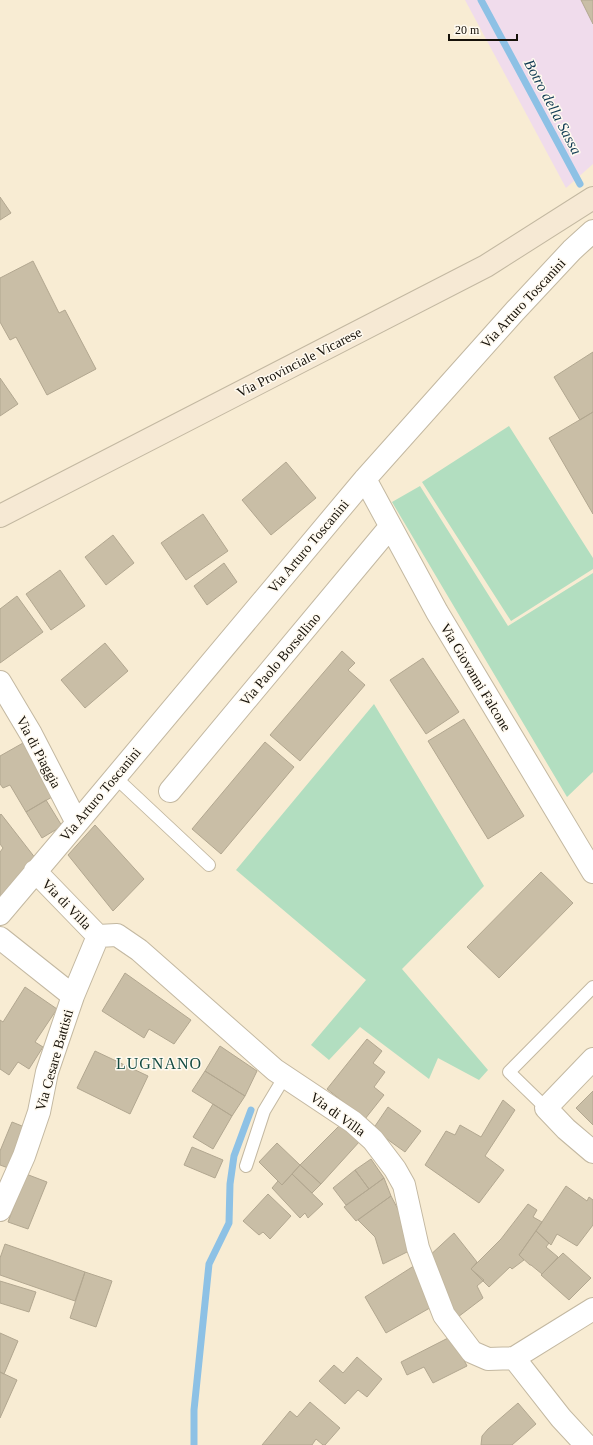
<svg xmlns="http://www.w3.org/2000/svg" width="593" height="1445" font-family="'Times New Roman',serif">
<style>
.industrial{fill:#f0dcec}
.green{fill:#b2dec0}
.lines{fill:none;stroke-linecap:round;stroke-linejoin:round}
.stream{stroke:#8dc1e5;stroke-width:7}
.building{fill:#c9bea6;stroke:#b2a790}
.lane-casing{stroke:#c3b8a1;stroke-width:14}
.street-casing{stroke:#c3b8a1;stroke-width:24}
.secondary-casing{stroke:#c3b8a1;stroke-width:24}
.lane{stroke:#fff;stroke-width:12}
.street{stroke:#fff;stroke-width:22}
.secondary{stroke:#f6e9d4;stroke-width:22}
.labels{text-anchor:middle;stroke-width:3;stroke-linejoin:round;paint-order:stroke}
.street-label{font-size:14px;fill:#161109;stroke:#fffaf0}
.water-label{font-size:15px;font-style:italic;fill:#103a53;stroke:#fffaf0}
.quarter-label{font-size:16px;letter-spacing:1px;fill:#124a40;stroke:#fffaf0}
</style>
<rect width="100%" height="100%" fill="#f8ecd3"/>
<!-- industrial -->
<path class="industrial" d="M465 0H593V164L566 188Z"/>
<!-- green -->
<path class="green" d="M509 426 593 558V569L511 621 422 482Z
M420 486 508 626 593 573V772L567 797 392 502Z
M374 704 484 886 402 969 488 1070 479 1080 438 1058 429 1079 360 1027 329 1060 311 1045 366 980 236 870Z"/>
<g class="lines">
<!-- stream -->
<path class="stream" d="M481 0 580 184
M194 1445V1410L209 1264 229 1223 230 1184 234 1156 251 1110"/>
</g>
<!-- building -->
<path class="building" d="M581 0H593V24Z
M0 197 11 213 0 220Z
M33 261 59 313 65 310 96 369 47 395 16 337 10 340 0 322V278Z
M593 352V412L580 420 554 377Z
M0 378 18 404 0 416Z
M593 412V514L549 438Z
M286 462 316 498 271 535 242 500Z
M203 514 228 551 186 580 161 543Z
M113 535 134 563 106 585 85 557Z
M224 563 237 582 207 605 194 586Z
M60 570 85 606 51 630 26 594Z
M17 596 43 632 0 663V609Z
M105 643 128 671 85 708 61 680Z
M342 651 355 663 348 670 365 685 300 761 270 735Z
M423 658 459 712 426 734 390 680Z
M464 719 524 816 488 839 428 741Z
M265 742 294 767 221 854 192 829Z
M23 743 52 797 26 812 10 785 3 788 0 784V756Z
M46 800 62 826 42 838 26 812Z
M1 814 36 859 0 899V852L3 848 0 844V815Z
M95 825 144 879 113 911 68 855Z
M541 872 573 903 499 978 467 947Z
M125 973 191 1020 174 1044 149 1029 144 1038 102 1011Z
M25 987 57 1009 35 1042 43 1047 29 1069 18 1062 9 1075 0 1069V1020L3 1022Z
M367 1039 382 1051 373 1063 385 1072 374 1087 384 1095 365 1119 327 1089Z
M220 1046 257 1071 245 1096 205 1071Z
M95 1051 148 1076 130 1114 77 1088Z
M205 1071 245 1096 232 1116 192 1091Z
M593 1091V1125L576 1108Z
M503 1100 515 1110 485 1156 504 1170 479 1203 425 1165 446 1131 455 1135 460 1125 481 1137Z
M213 1104 232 1116 213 1149 193 1137Z
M388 1107 421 1131 405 1152 373 1129Z
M12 1122 27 1128 11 1169 0 1165V1151Z
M341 1124 360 1141 321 1184 300 1165Z
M277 1143 300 1165 282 1185 259 1162Z
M192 1147 223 1160 215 1178 184 1165Z
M371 1159 384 1178 369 1189 355 1170Z
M300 1165 321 1184 312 1193 292 1174Z
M355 1170 369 1189 346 1205 333 1188Z
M26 1174 47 1182 28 1229 8 1222Z
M292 1174 323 1204 308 1218 305 1213 300 1218 272 1188 278 1181 282 1185Z
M384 1178 391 1196 356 1221 344 1207Z
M566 1186 587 1201 589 1197 593 1200V1225L577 1246 557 1234 551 1245 536 1231Z
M268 1194 291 1216 270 1239 263 1232 259 1235 243 1221Z
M391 1196 402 1217 409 1251 383 1264 375 1237 358 1220Z
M528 1204 537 1210 533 1217 542 1222 519 1255 524 1260 512 1269 510 1267 489 1287 471 1269 501 1239Z
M536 1231 549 1243 546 1247 558 1257 542 1274 531 1265H530L519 1255Z
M454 1233 477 1262 471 1269 484 1280 477 1286 483 1298 454 1320 427 1258Z
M5 1244 85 1272 75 1301 0 1275V1258Z
M563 1253 591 1278 569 1300 541 1275Z
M420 1262 435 1305 386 1333 365 1297Z
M85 1272 112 1281 96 1327 70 1318Z
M0 1281 36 1292 29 1312 0 1303Z
M0 1333 18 1341 4 1374 0 1372Z
M452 1336 467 1366 433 1383 424 1367 407 1375 401 1362Z
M357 1357 382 1379 367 1397 358 1390 345 1404 319 1381 334 1365 343 1373Z
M0 1372 17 1380 0 1418Z
M310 1402 340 1428 325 1445H323L316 1439 312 1445H262L290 1411 297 1417Z
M518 1403 536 1424 512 1445H481L482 1436 488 1429Z"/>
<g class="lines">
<!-- lane casing -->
<g class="lane-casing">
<path id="lane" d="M115 777 209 865
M546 1108 509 1072 593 987
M246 1166 264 1111 285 1076"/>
</g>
<!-- street casing -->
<g class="street-casing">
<path id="street" d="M365 479 437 612 593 872
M0 682 31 734 77 823
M170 791 390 527
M35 871 98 936 117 935 139 950 275 1070 353 1122 373 1140 395 1169 404 1185 418 1248 444 1315 472 1352 488 1359 514 1358 593 1309
M0 914 77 823 365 479 515 311 572 250 593 231
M0 938 73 996 47 1072 39 1112 24 1156 0 1210
M73 996 98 936
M593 1059 546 1108 566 1129 593 1152
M514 1358 561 1418 586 1445"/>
</g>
<!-- secondary casing -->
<g class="secondary-casing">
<path id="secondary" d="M0 516 486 266 593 198"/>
</g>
<!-- lane -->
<use href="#lane" class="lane"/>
<!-- street -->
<use href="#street" class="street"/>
<!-- secondary -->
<use href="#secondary" class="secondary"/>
</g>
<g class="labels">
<!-- street labels -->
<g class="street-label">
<text transform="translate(523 303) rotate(-47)" y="5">Via Arturo Toscanini</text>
<text transform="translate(299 362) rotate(-27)" y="5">Via Provinciale Vicarese</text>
<text transform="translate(308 546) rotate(-50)" y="5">Via Arturo Toscanini</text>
<text transform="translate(280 659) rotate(-50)" y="5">Via Paolo Borsellino</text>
<text transform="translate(476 677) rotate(59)" y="5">Via Giovanni Falcone</text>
<text transform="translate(39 752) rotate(62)" y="5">Via di Piaggia</text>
<text transform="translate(100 794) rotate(-50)" y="5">Via Arturo Toscanini</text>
<text transform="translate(67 904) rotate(46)" y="5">Via di Villa</text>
<text transform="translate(54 1060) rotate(-74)" y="5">Via Cesare Battisti</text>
<text transform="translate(338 1114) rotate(36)" y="5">Via di Villa</text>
</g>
<!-- water labels -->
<g class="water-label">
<text transform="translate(553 107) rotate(62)" y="5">Botro della Sassa</text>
</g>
<!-- quarter labels -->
<g class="quarter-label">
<text x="159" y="1069">LUGNANO</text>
</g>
</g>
<!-- scale -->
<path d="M449 34v6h68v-6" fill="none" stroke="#161109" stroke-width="2"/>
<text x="455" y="34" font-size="12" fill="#161109" stroke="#fffaf0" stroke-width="3" paint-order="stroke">20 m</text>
</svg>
